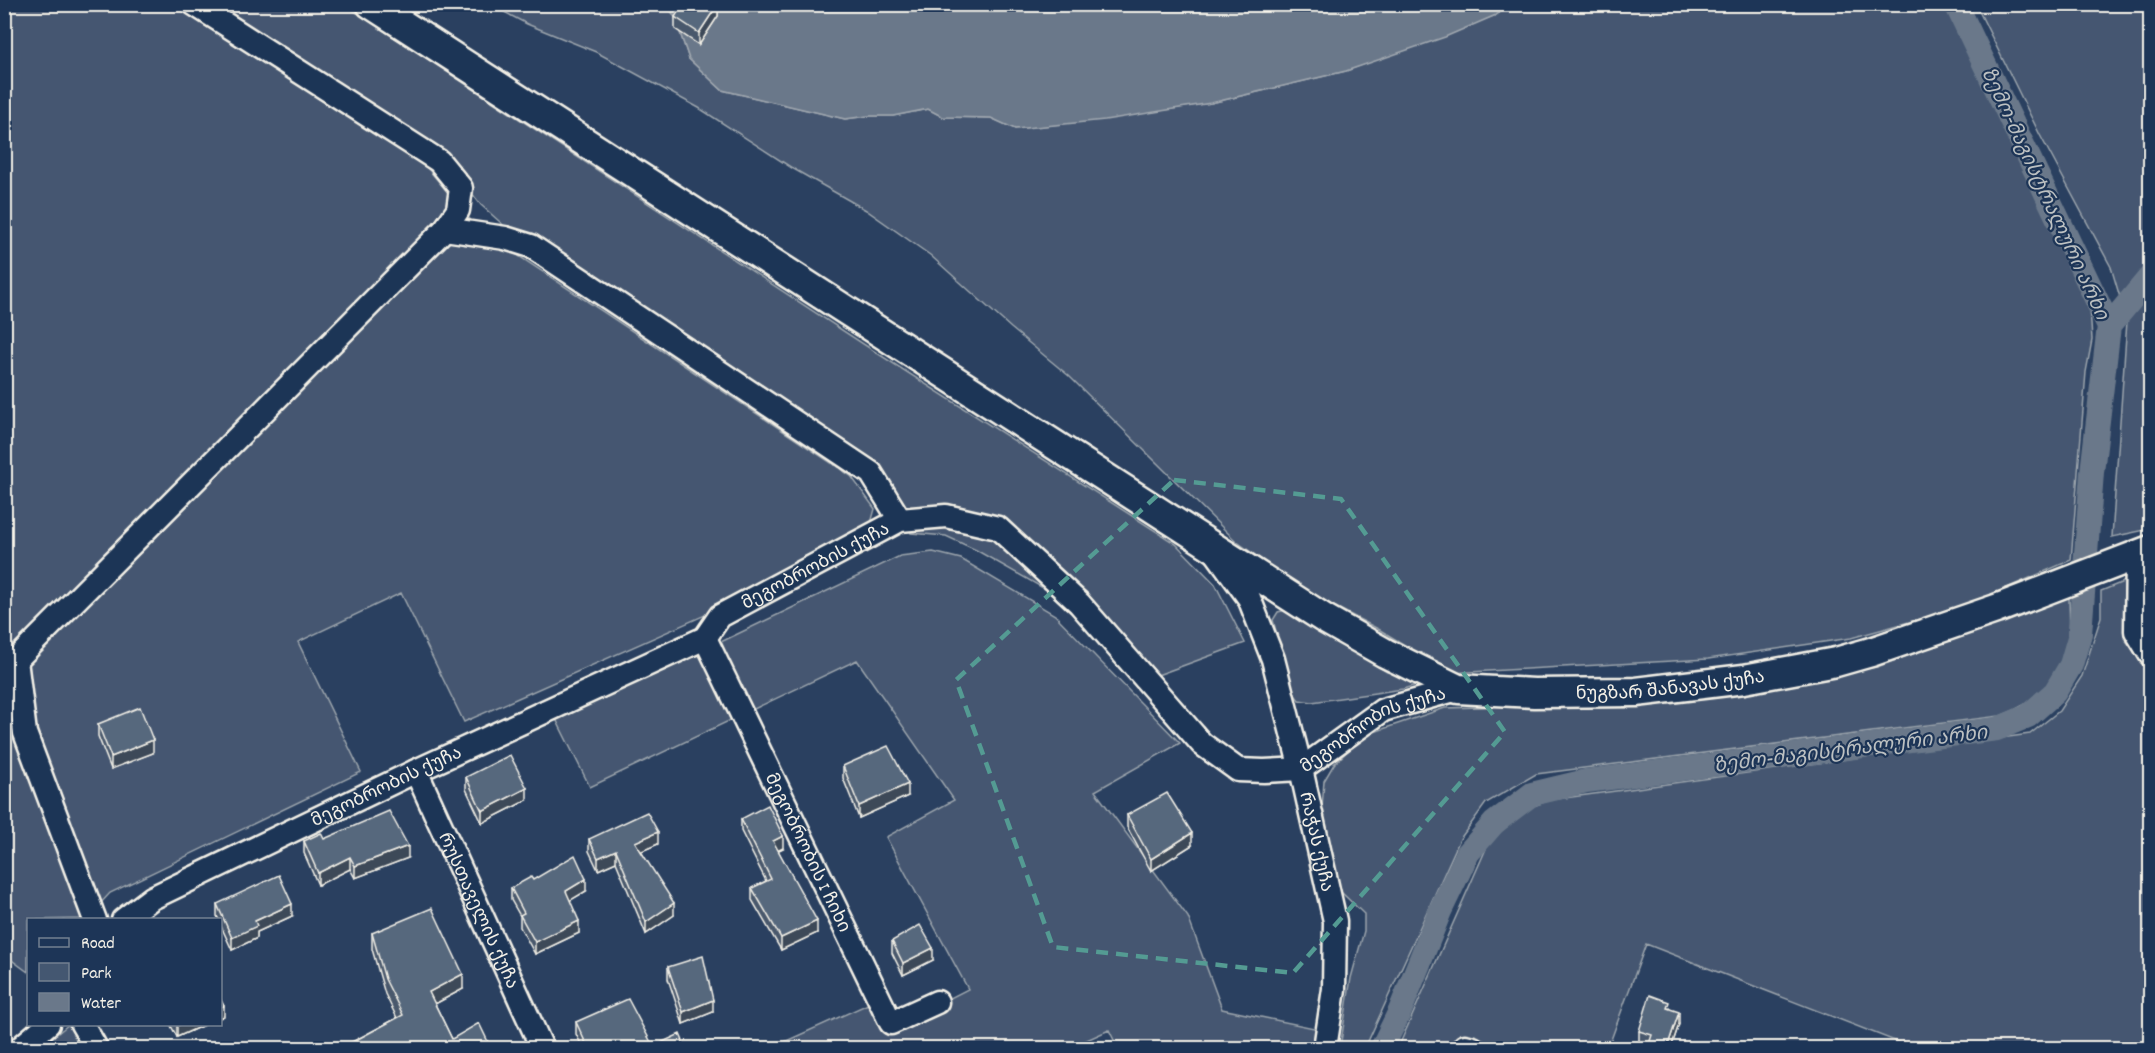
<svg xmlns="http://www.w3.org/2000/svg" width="2155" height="1053" font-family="Dekko,'Noto Sans Georgian',sans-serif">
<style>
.green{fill:#445771;stroke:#9ca4ac;stroke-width:1.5}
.water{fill:#6a788a;stroke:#a1a8b0;stroke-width:1.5}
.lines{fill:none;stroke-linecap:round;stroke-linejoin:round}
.canal{stroke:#6a788a;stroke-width:24}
.minor-casing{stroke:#f4f1e8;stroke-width:27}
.major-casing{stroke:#f4f1e8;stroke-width:33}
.minor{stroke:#1d3557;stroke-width:22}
.major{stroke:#1d3557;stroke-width:28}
.wall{fill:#4a596c;stroke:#f4f1e8;stroke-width:1.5}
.shaded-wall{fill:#3c4858;stroke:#f4f1e8;stroke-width:1.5}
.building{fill:#56677d;stroke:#f4f1e8;stroke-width:1.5}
.marked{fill:none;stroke:#549b93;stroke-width:4.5;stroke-dasharray:12 8;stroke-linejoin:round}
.labels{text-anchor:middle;stroke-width:4.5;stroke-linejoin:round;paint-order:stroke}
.street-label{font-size:18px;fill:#f4f1e8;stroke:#1d3557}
.water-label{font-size:20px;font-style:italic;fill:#bdc1c2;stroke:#1d3557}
</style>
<rect width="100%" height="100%" fill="#2a4060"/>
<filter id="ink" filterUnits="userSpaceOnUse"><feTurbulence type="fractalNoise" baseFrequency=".0167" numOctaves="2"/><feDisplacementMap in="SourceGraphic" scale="12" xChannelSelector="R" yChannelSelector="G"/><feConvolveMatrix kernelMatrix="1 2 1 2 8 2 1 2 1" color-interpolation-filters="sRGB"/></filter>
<g filter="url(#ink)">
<!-- green -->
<path class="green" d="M5 5H176L424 164 478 229 851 476 875 509 865 544 464 722 401 593 298 642 361 772 110 893 86 919 28 920V972L5 955Z
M207 5H345L877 353 1176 544 1215 584 1245 643 1141 681 1073 605 976 550 946 536 911 533 896 498 509 230 481 205 443 156Z
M491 5H666L674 15 689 59 722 90 845 119 868 116H893L928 109 943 117 991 118 1015 129 1105 119 1211 103 1346 71 1496 15 1510 5H1945L2090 308 2092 340 2086 372 2071 560 1986 597 1927 617 1851 638 1708 659 1451 673 1380 630 1303 590 1236 541 1069 376 1011 328 930 255 866 210 792 168 699 108 596 52 527 24Z
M1976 5H2150V529L2112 537 2127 321 2111 267 2040 135Z
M933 552 961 559 1055 615 1180 743 1095 791 1188 917 1222 1009 1319 1029 1313 1048H1118L1109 1030 1069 1048H771L888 995 898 1025 968 989 886 837 954 800 857 660 590 787 555 717 725 640 900 556Z
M2128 580 2124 638 2150 673V1048H1913L1646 944 1608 1048H1434L1429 1047 1428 1048H1398L1489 842 1528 808 1550 800 2030 734 2059 711 2082 676 2101 617V591Z
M2069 597C2069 612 2071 630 2068 644 2059 684 2036 702 2000 716L1536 774 1486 803 1460 839 1365 1048H1340L1351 978 1364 931V914L1340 891 1322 808 1324 781 1334 764 1352 747 1371 733 1445 708 1662 702 1877 667Z
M1286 610 1387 672 1416 679V685L1403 689 1312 702 1299 700 1292 691 1273 620 1278 612Z
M69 1024 73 1025 86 1048H40Z"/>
<!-- water -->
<path class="water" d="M666 5H1510L1496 15 1445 37 1346 71 1211 103 1105 120 1015 129 991 118 943 117 928 109 893 116H868L845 119 722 90 689 59 674 15Z"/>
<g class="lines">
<!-- canal -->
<path class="canal" d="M2109 326 2150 277
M1382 1048 1400 1011 1440 911 1468 853 1494 823 1532 794 1586 781 1997 729 2028 716 2055 692 2071 665 2080 634 2092 472 2109 326 1956 4"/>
<!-- minor casing -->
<g class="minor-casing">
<g id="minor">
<path d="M194 4 439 161 461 188 458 210 445 229 505 238 531 246 871 473 900 520"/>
<path id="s1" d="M1217 554 1249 598 1273 659 1301 769 1335 921 1334 989 1325 1048"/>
<path d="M2137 555 2136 631 2150 654"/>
<path id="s2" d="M705 638 891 1023 937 1002"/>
<path id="s3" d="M416 771 542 1048"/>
<path d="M95 920 25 733 16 660 445 229"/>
<path id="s4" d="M123 920 152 898 416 771 705 638 720 616 900 520 946 516 998 528 1079 603 1202 744 1238 770 1264 771 1301 769 1383 710 1458 689"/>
<path d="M82 1024 96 1048"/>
<path d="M1465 1046 1473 1048"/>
<path d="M20 1048 48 1024"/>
</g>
</g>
<!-- major casing -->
<g class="major-casing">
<g id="major">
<path id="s5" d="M371 4 1325 619 1385 653 1458 689 1534 693 1636 692 1744 679 1836 662 1871 652 1996 609 2150 550"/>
</g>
</g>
<!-- minor -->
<use href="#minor" class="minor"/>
<!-- major -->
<use href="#major" class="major"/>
</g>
<!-- wall -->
<path class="wall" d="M718 4V16L699 45 675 29V17Z
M98 724 153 753 111 769 98 736Z
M843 766 908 796 859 818 843 778Z
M466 777 527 800 482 823 466 789Z
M1127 815 1192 845 1151 871 1127 827Z
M741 819 783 848 778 850 817 933 781 950 752 900V888L766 881 741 831Z
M324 839 408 858 355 878 350 869 318 885 304 853V841Z
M589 839 658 844 641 851 674 915 646 934 616 862 598 870 589 851Z
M533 880 586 891 570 900 579 933 535 954 520 927V916L511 900V888Z
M217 904 292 916 257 932V938L232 950 220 924V920H219L217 916Z
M372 933 463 989 435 1004 452 1039 491 1048H341L397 1018 385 994 372 949Z
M892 941 933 960 903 975 892 953Z
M668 967 713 1012 683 1024 668 979Z
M1669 1008 1679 1024 1671 1048H1648V1046L1639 1043V1031Z
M576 1022 654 1048H583L576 1034Z
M170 1024H206L177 1037Z"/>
<!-- shaded-wall -->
<path class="shaded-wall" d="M718 4V16L699 45V33Z
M153 740V753L111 769V757Z
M908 784V796L859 818V806Z
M527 788V800L482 823V811Z
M658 832V844L635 854V842Z
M1192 833V845L1151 871V859Z
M783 836V848L773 853V841Z
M408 846V858L355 878V866Z
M616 850V862L598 870V858Z
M350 857V869L318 885V873Z
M586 879V891L566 903V891Z
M674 903V915L646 934V922Z
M292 904V916L257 932V938L232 950V938L255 921Z
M579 921V933L535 954V942Z
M817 921V933L781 950V938Z
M933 948V960L903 975V963Z
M463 974V989L429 1007V992Z
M713 1000V1012L683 1024V1012Z
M224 1006V1016L220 1018V1007Z
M1679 1012V1024L1671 1048H1667Z
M181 1024H206L177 1037V1026Z"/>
<!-- building -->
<path class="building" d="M683 4H718L699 33 675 17Z
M140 707 153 740 111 757 98 724Z
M888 746 908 784 859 806 843 766Z
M510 755 527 788 482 811 466 777Z
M1167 793 1192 833 1151 859 1127 815Z
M768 805 783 836 773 841 817 921 781 938 752 888 771 879 741 819Z
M389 811 408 846 355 866 350 857 318 873 304 841 321 833 324 839Z
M647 812 658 832 635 842 674 903 646 922 616 850 598 858 589 839Z
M575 855 586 879 566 891 579 921 535 942 520 915 524 913 511 888 531 877 533 880Z
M279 875 292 904 255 921 257 926 232 938 217 904Z
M432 908 463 974 429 992 452 1039 479 1023 491 1048H341L403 1015 385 979 372 933Z
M920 925 933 948 903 963 892 941Z
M703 956 713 1000 683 1012 668 967Z
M1650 995 1669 1002 1667 1008 1679 1012 1667 1048H1653L1648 1047 1652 1035 1639 1031Z
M220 998 224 1006 220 1007Z
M628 999 654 1048H588L576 1022Z
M680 1034 686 1048H658L656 1045Z"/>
</g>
<!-- marked area -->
<path class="marked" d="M1174 480 1341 499 1505 732 1293 973 1053 947 956 680Z"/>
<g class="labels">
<!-- street labels -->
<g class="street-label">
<text dy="6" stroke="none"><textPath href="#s4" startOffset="782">მეგობრობის ქუჩა</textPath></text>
<text dy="6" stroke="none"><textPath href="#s5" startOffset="1498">ნუგზარ შანავას ქუჩა</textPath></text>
<text dy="6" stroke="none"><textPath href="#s4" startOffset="1466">მეგობრობის ქუჩა</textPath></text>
<text dy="6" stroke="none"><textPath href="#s4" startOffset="296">მეგობრობის ქუჩა</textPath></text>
<text dy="6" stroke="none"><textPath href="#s1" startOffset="308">რაჭას ქუჩა</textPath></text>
<text dy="6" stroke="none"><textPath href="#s2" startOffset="238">მეგობრობის I ჩიხი</textPath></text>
<text dy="6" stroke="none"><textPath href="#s3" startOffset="153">რუსთაველის ქუჩა</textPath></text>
</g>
<!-- water labels -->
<g class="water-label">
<text transform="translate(2046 193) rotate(65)" y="7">ზემო-მაგისტრალური არხი</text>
<text transform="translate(1850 748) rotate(-7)" y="7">ზემო-მაგისტრალური არხი</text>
</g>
</g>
<!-- margin -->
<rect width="2155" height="1053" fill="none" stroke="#1d3557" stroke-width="24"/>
<rect x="12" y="12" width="2131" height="1029" fill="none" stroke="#f4f1e8" stroke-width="2" filter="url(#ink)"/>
<!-- legend -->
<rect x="27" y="918" width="195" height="108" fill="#1d3557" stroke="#738091" stroke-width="1.5"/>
<rect x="39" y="938" width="30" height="9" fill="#1d3557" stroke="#738091" stroke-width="1.5"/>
<text x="81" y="948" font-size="18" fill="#f4f1e8">Road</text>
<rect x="39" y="963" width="30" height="18" fill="#445771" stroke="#738091" stroke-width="1.5"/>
<text x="81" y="978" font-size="18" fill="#f4f1e8">Park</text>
<rect x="39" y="993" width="30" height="18" fill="#6a788a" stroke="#738091" stroke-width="1.5"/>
<text x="81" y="1008" font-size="18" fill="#f4f1e8">Water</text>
</svg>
